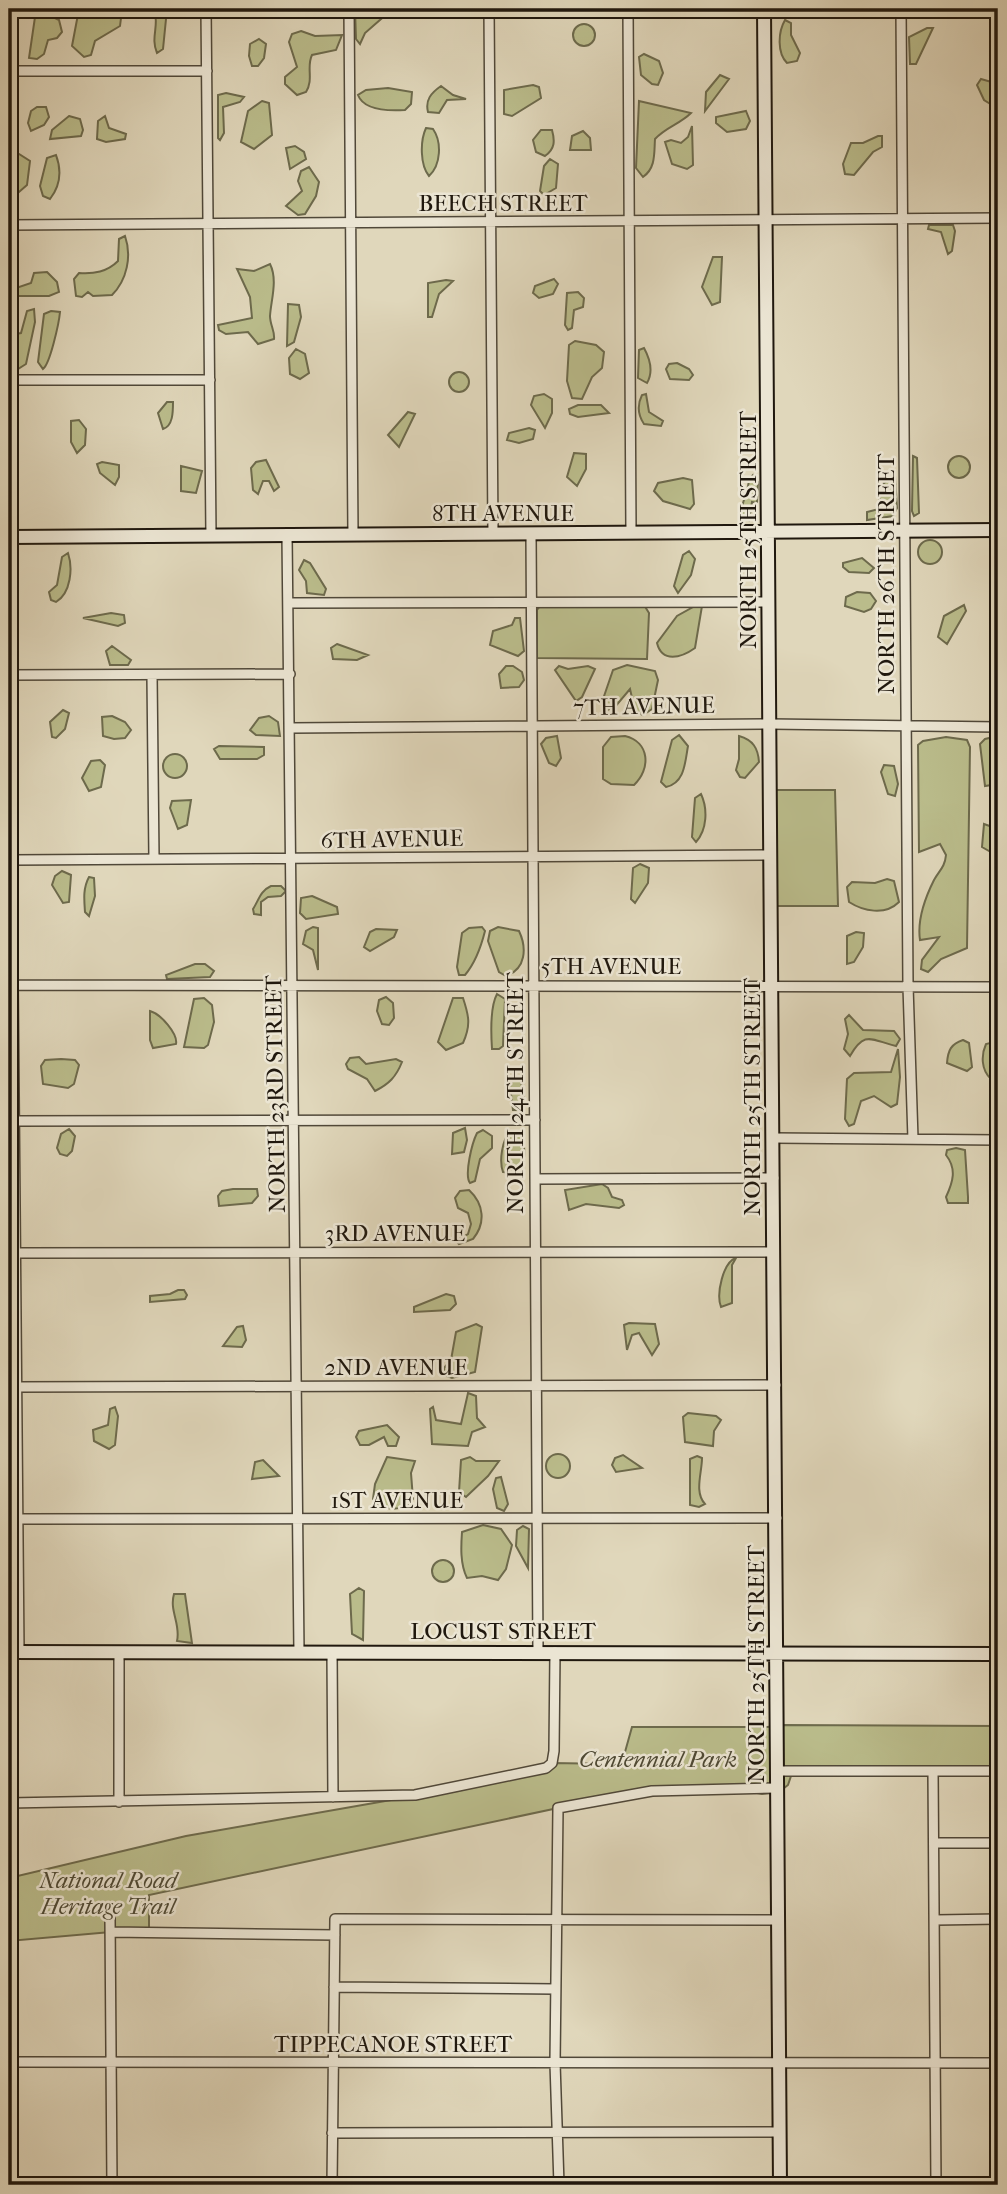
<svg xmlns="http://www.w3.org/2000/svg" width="1007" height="2194" font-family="'IM FELL French Canon',serif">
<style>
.green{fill:#babc8b;stroke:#6d6a4c;stroke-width:2}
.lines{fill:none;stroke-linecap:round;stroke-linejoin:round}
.street-casing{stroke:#504839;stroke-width:12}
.secondary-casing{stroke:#20180e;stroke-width:16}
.street{stroke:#ebe5d3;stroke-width:9}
.secondary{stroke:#ebe5d3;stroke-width:12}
.labels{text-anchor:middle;stroke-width:5;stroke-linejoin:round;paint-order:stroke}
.street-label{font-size:23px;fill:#20180e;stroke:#ebe5d3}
.park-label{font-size:23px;font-style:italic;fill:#4e4934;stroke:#ebe5d3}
</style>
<rect width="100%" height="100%" fill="#e0d7bb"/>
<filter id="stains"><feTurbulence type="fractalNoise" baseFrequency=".00286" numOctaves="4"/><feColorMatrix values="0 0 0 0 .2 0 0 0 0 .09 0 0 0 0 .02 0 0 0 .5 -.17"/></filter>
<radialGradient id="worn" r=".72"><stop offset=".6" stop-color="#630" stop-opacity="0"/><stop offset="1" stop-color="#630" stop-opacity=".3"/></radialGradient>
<!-- green -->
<path class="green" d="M39 9H48L49 15 59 20 62 32 57 38 48 40 44 54 37 59 29 58 35 17Z
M79 9 122 10 120 26 95 41 91 55 84 57 72 46Z
M154 9H167L163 49 157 53C150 37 160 25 154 9Z
M355 9H367L381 19 365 33 360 44 356 39Z
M785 20 791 23V35L800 53 797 61 787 63C777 53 778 32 785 20Z
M573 35a11 11 0 1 1 22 0a11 11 0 1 1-22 0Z
M927 28H933L916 64H910L909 37Z
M301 31 315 36 342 35 336 50 312 55C306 67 314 79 306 92L297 95 285 84V77L297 67 289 42 292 34Z
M259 39 266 44 264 58 258 66H252L249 56 250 44Z
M644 54 659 61 663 73 658 85 652 84 641 75 639 57Z
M720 75 729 79 705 111 706 92Z
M981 79 995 83 997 98 992 105 984 100 977 85Z
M533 85 539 87 541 98 512 116 504 114V90Z
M441 86 453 95 466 99 447 100 439 113 428 112C425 100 431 93 441 86Z
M388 88 412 92 411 104 405 110C389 111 364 111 358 95L366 90Z
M226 93 244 97 240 102 223 107 224 133 220 140 218 138V95Z
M262 101 269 103 272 135 254 149 241 142 248 111Z
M639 101 691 113C680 124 666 127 655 139 654 153 656 168 643 177L636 168Z
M37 107H46L49 117 44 125 31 131 28 123 31 111Z
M746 111 750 121 746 129 727 132 716 123V117Z
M69 116 80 119 83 130 81 136 50 139 52 130Z
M105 116 109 128 126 134 125 139 106 142 97 139 98 121Z
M692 126 693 165 687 169 672 164 665 142 671 140 681 143 688 137Z
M426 128 433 129C442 142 441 165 429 176 420 165 420 141 426 128Z
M541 130H552C555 141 555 149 545 156L536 152 533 140Z
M583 131 590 138 591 150H570L572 136Z
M878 136H882V147L873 152 854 175 845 174 843 164 851 143H863Z
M295 146 304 152 306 159 290 169 286 148Z
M9 154H19L30 161 27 185 19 192 9 184Z
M56 155C62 171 60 186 50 199L43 196 40 186 47 158Z
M550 159 558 164 556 188 544 195 540 191 544 166Z
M309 167 319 182 316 196 305 214 298 215 286 206 302 191 298 181 301 171Z
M929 225H953L955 231 952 251 948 254 941 232 928 229Z
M125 236C132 256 127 280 112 295L93 296 88 292 82 297 76 296 74 279 79 273C94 274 107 272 118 261L119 239Z
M713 257H722L720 302 712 305 702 287Z
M270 264C278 280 271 300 270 316 270 325 275 331 274 339L258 344 248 332 226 334 219 330 218 325 252 318 250 297 237 269 254 271Z
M47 272 57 282 59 292 49 296H16L13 289 31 283 34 273Z
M554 279 558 284 553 294 539 298 533 293 535 286Z
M446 280 453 281 439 294 432 317H428V283Z
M578 292 584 298 583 307 574 310 572 328 568 330 565 325 567 293Z
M288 304 299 305 301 317 294 342 287 346Z
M34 309 35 322 26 364 18 369 13 365V358L9 353V335L21 333 27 311Z
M51 311 60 312C59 323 50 364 43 369L38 362 44 314Z
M575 341 596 345 604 352 602 368 592 377 582 399 572 398 567 381 569 345Z
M644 348C650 359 654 371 647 383L638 378 639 350Z
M296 349 305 354 309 373 300 379 290 374 289 358Z
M677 363 689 369 693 375 689 380 670 379 666 369 669 364Z
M449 382a10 10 0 1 1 20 0a10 10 0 1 1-20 0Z
M544 394 552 399V413L545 428 531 405 534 396Z
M646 394 649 412 663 421 661 426 644 424C638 415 637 405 642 395Z
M167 402H173C173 412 173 426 163 429L158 413Z
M578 405H601L609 413 578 417 570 414 569 409Z
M408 412 415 414 399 447 388 435Z
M79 420 86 429 85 445 77 453 71 442V421Z
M529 428 535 430 533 439 519 443 507 440 509 433Z
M574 453 586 454V469L577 486 567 477Z
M948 467a11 11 0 1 1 22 0a11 11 0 1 1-22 0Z
M913 456 917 458 919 513 914 516 912 511Z
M266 460 279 487 274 491 269 481H263L258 494 253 490 251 468 256 462Z
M102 462 119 465V477L115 485 100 473 97 464Z
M181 466 202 471 196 493 181 491Z
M753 475 758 482 757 503 752 502 749 520 742 519C738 508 749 492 749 479Z
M895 475 897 508 893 516 867 520V512L879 509 880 486Z
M683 478 692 480 694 504 690 509 663 501 654 491 658 483Z
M918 552a12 12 0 1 1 24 0a12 12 0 1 1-24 0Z
M689 551 695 559 691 575 678 593 674 586 683 555Z
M68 553C73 568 71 593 56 602L51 600 49 592 57 585 62 557Z
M862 558 874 568 869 573 849 572 843 567V563Z
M304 560 310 563 326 589 324 595 307 593 306 581 299 570Z
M857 592 870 593 876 601 871 609 864 612 845 606 846 597Z
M644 605 649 613 647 659 537 658V610L540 606Z
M964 605 966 611 947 644 938 637 944 616Z
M695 606H702L695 648C681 658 662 663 657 643L677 616Z
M111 613 124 615 125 623 118 626 83 618Z
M515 618H520L524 651 518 656 490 645 493 631 512 625Z
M337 644 368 655 357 660 333 659 331 648Z
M112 646 131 660 128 665H110L106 651Z
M627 665 655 671 658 680 652 709 643 715 635 711 630 689 615 707 607 710 602 702 613 670Z
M506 666H513L522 672 524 680 519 687 501 688 499 674Z
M559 666 568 669 588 666 595 669 582 697 576 701 555 670Z
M63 710 69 713 65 729 56 738 52 737 50 722Z
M112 716 125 722 131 730 125 738 114 739 103 736 102 717Z
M269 716 278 722 280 736 256 735 250 730 259 718Z
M679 735 688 746C685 762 685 783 666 787L661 782 672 740Z
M557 736 561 758 556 766 549 763 541 744 546 738Z
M625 736C650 742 651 769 634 785L611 784 603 779V747L611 737Z
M739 736C753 740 758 748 759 762L745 778 740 777 736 770 739 759Z
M998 736V784L985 786 980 744 985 739Z
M946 737 967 740 970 747 967 948 941 959 928 972 921 969 922 960 939 937 920 940C917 920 925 898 934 880 939 871 945 867 946 855L940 844 919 852 918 745 923 741Z
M219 746 264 747V755L257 759H220L214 749Z
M163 766a12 12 0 1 1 24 0a12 12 0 1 1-24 0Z
M100 760 105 765 101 787 89 791 82 778 91 761Z
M884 765 894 766 898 784 895 796 888 794 881 772Z
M776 790H835L838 906H776Z
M701 794C708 809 707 830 696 842L692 837 695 798Z
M191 800 187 825 178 829 170 808 172 801Z
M984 824 998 829V849L989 851 982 847Z
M640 864 649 868 648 883 635 903 631 899 633 868Z
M62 871 71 875 69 902 63 903 52 885 55 876Z
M89 877 94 878 95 896 89 916 85 912C84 899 83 888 89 877Z
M887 879 894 881 899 902C885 916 863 911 849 902L847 887 852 882 875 883Z
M271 886H281L286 891 281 896 268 897 261 902V915L254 914 253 909C259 900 260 891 271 886Z
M312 896 337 907 338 914 306 919 300 913 301 898Z
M313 927 318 928V970L313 950 303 944 306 931Z
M482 927 485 931C481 947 476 962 465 975H459L457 967 462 933 469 928Z
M498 927 519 931C527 948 526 969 506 976L499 972 488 941 490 931Z
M376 929 397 930 394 937 370 951 364 947 370 932Z
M856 932 864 933 863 947 854 962 847 964V936Z
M195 964H205L214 971 210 977 167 979 166 975Z
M497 994 505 999 503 1046 499 1049H492C491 1034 490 1007 497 994Z
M386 997 393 1003 394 1018 389 1025 382 1024 377 1011 379 1000Z
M204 998 212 1005 214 1022 208 1045 204 1048 184 1047 194 999Z
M453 998H463C469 1016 471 1025 463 1043L446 1050 438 1042Z
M150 1011C161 1014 178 1034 176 1044L153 1048 150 1040Z
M849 1015 863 1030 894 1031 900 1039 896 1046C871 1040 865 1030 850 1056L844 1049 848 1034 845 1019Z
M963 1040 969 1043 972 1067 967 1071 947 1063C948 1050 951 1044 963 1040Z
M998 1041V1076L991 1079C981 1070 981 1055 986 1044Z
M898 1049 900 1077 897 1104 891 1107 874 1096 861 1101 854 1124 849 1126 845 1119 847 1079 854 1073 891 1072Z
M359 1057 366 1064 396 1059 402 1062C396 1077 389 1084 375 1091L367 1079 348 1069 346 1064 350 1058Z
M61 1059 75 1060 79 1065 74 1084 68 1088 43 1084 41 1066 45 1060Z
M514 1077 521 1081 524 1099 519 1110H513L510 1086Z
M465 1128 467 1140 464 1152 452 1154 453 1133Z
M69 1129 75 1136 72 1151 67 1156 60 1154 57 1148 61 1134Z
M483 1130 492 1136V1148L480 1159 475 1181 470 1183C464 1175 472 1143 477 1133Z
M510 1132 521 1133C526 1150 529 1175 503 1172 499 1161 502 1140 510 1132Z
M956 1148 965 1150 968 1197V1203H948L946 1197C953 1182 957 1169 946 1155L947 1150Z
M602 1184 608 1188 612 1197 622 1200 624 1205 619 1208 586 1204 569 1210 565 1190Z
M233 1189H257L258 1196 252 1203 219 1206 218 1196 222 1191Z
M469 1190C484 1204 486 1223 473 1239L459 1244 456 1241 468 1234 471 1224 468 1213 458 1208 455 1198 460 1191Z
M736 1258 732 1265V1303L721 1307C716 1294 723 1262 736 1258Z
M178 1290H184L187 1295 185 1299 150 1302V1296L170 1294Z
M446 1294 454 1296 456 1304 450 1310 414 1312V1307Z
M629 1323 655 1324 659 1344 652 1355 639 1333 632 1335 627 1350 624 1325Z
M476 1324 482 1327 475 1372 452 1378 444 1375V1368L451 1360 456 1332Z
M243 1326 246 1340 242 1347 223 1346 237 1327Z
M468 1393 476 1396 477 1418 485 1427 472 1432 468 1446 432 1444 430 1409 433 1407 436 1420 461 1424Z
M115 1407 118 1416 115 1445 109 1449 94 1441 93 1430 108 1425 110 1409Z
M688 1413 716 1416 721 1420 714 1431 713 1446 685 1442 683 1417Z
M387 1425 399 1437 396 1446H388L384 1437 369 1445H360L356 1437 359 1431Z
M546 1466a12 12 0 1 1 24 0a12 12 0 1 1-24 0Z
M623 1455 642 1468 616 1472 612 1465 615 1458Z
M697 1456 702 1458C702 1473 694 1492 705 1504L699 1507 690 1505V1459Z
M387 1457 415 1461 411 1473 413 1499C404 1512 382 1512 373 1499L375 1484Z
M470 1457 476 1461H499L488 1476 466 1497 459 1492 461 1460Z
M263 1460 279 1476 252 1479 255 1462Z
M501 1477 508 1504 504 1511 497 1508 493 1489 496 1478Z
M483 1525 501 1529 512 1545 506 1569 498 1580 482 1576 467 1578C460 1564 461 1546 462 1532Z
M523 1526 529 1529 528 1568 516 1546 517 1530Z
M432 1571a11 11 0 1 1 22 0a11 11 0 1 1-22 0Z
M359 1588 364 1591 363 1640 352 1634 350 1594Z
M174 1594H185L192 1643 177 1641C181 1624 169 1611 174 1594Z
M784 1725 998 1726V1771L853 1772 791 1776 788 1785 779 1792 762 1794 726 1787 652 1791 558 1808 149 1895V1932H111L9 1941V1878L186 1836 431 1793 552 1763 613 1764 625 1752 632 1727H767Z"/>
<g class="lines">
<!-- street casing -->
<g class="street-casing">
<path id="street" d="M206 9 211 536
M349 9 353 535
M489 9 493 534
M628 9 631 533
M901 9 908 986 913 1139
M9 71H207
M9 225 998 218
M9 380H210
M531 534 538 1652
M287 535 299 1652
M9 537 19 1652
M289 603 769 602
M9 675 290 674
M152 675 154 859
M291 728 770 724 998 727
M12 860 771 855
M13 985 998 987
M14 1121 535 1120
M774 1138 998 1140
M535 1179 774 1178
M16 1253 774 1252
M17 1387 776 1385
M18 1519 777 1518
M119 1652V1802
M332 1652 333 1797
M777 1771H998
M933 1771 936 2185
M9 1803 415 1795 546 1768 552 1763 554 1751 555 1652
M935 1843H998
M110 1918 112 2185
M936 1920 998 1919
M111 1932 335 1935
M334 1987 555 1989
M9 2062 998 2063
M332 2133 779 2132
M332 2185 335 1919 779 1920
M559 2185 555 2063 558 1808 652 1791 777 1788"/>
</g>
<!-- secondary casing -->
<g class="secondary-casing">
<path id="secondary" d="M764 9 780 2185
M9 537 998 530
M9 1652 998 1654"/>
</g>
<!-- street -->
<use href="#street" class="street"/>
<!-- secondary -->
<use href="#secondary" class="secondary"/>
</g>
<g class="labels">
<!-- street labels -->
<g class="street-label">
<text x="503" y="211">BEECH STREET</text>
<text x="503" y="521">8TH AVENUE</text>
<text transform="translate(748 530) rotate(-90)" y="8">NORTH 25TH STREET</text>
<text transform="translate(886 574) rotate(-90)" y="8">NORTH 26TH STREET</text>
<text transform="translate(644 706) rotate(-1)" y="8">7TH AVENUE</text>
<text transform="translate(392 839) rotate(-1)" y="8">6TH AVENUE</text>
<text x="611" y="974">5TH AVENUE</text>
<text transform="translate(515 1093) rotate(-90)" y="8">NORTH 24TH STREET</text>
<text transform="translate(275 1094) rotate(-91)" y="8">NORTH 23RD STREET</text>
<text transform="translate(752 1097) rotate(-90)" y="8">NORTH 25TH STREET</text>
<text x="395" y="1241">3RD AVENUE</text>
<text x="396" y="1375">2ND AVENUE</text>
<text x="397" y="1508">1ST AVENUE</text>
<text x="503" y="1639">LOCUST STREET</text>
<text transform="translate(756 1664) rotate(-90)" y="8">NORTH 25TH STREET</text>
<text x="393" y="2052">TIPPECANOE STREET</text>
</g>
<!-- park labels -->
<g class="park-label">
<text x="658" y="1767">Centennial Park</text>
<text x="108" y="1888">National Road<tspan x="108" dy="26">Heritage Trail</tspan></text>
</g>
</g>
<!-- margin -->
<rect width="1007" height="2194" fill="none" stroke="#e0d7bb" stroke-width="35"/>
<rect x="10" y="10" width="986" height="2173" fill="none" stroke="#20180e" stroke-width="3.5"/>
<rect x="18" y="18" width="972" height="2159" fill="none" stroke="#20180e" stroke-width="2"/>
<rect width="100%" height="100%" filter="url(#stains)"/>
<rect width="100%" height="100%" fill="url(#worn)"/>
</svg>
